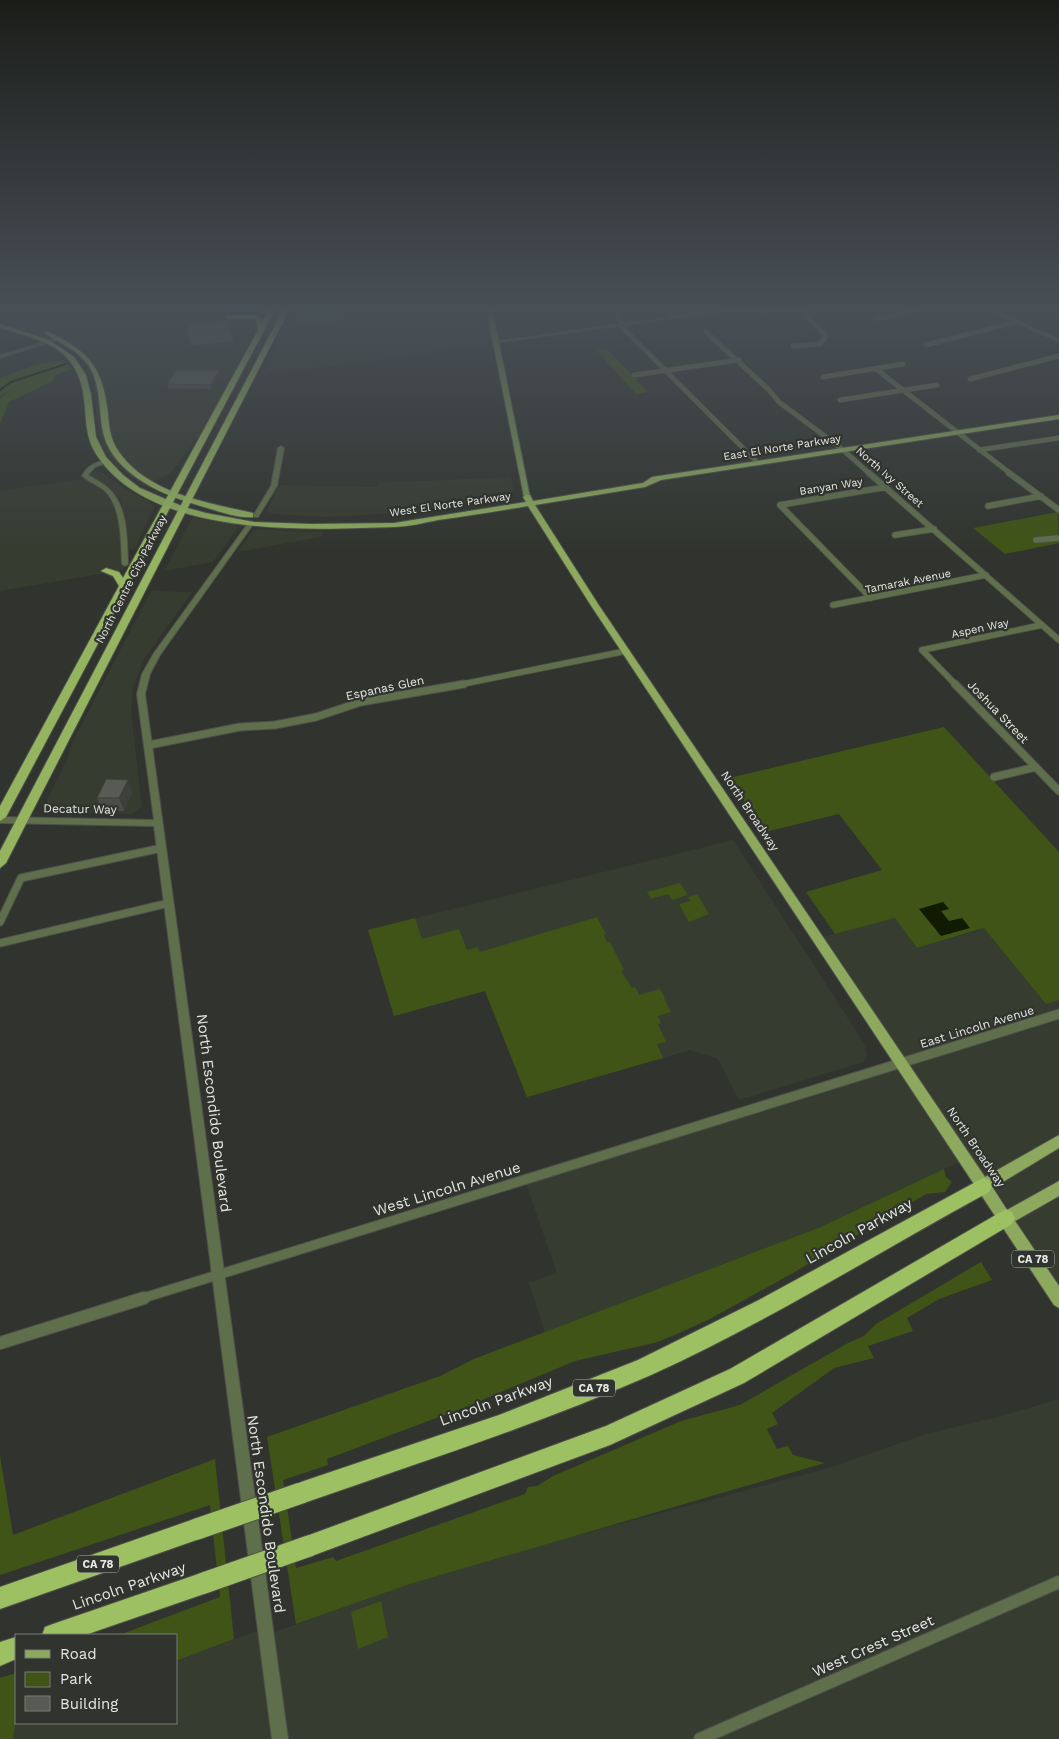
<svg xmlns="http://www.w3.org/2000/svg" width="1059" height="1739" font-family="'Work Sans',sans-serif">
<style>
.built{fill:#373c30}
.green{fill:#3f5416}
.water{fill:#111b01}
.lines{fill:none;stroke-linecap:round;stroke-linejoin:round}
.stream{stroke:#111b01;stroke-width:2}
.minor-far4-casing{stroke:#4e514b;stroke-width:5.5}
.minor-far3-casing{stroke:#4e514b;stroke-width:7}
.minor-far2-casing{stroke:#4e514b;stroke-width:9}
.minor-far1-casing{stroke:#4e514b;stroke-width:11}
.minor-casing{stroke:#4e514b;stroke-width:14}
.tertiary-casing{stroke:#4e514b;stroke-width:2}
.secondary-casing{stroke:#4e514b;stroke-width:2}
.primary-casing{stroke:#4e514b;stroke-width:2}
.trunk-casing{stroke:#4e514b;stroke-width:2}
.motorway-casing{stroke:#4e514b;stroke-width:2}
.minor-far4{stroke:#606f4b;stroke-width:4.5}
.minor-far3{stroke:#606f4b;stroke-width:5.5}
.minor-far2{stroke:#606f4b;stroke-width:7}
.minor-far1{stroke:#606f4b;stroke-width:9}
.minor{stroke:#606f4b;stroke-width:12}
.tertiary{fill:#606f4b;fill-rule:evenodd}
.secondary{fill:#799056;fill-rule:evenodd}
.primary{fill:#8ca95d;fill-rule:evenodd}
.trunk{fill:#94b460;fill-rule:evenodd}
.motorway{fill:#9dc063;fill-rule:evenodd}
.motorway-bridge-casing{stroke:#4e514b;stroke-width:23;stroke-linecap:butt}
.motorway-bridge{stroke:#9dc063;stroke-width:21}
.wall{fill:#4b4e47}
.shaded-wall{fill:#3d403a}
.building{fill:#575b53;stroke:#3d403a}
.labels{text-anchor:middle;stroke-width:4.5;stroke-linejoin:round;paint-order:stroke}
.far-street-label{font-size:11px;fill:#e5e7e3;stroke:#31342e}
.shield{fill:#31342e;stroke:#afb1ad;stroke-width:1}
.shield-label{font-size:11px;font-weight:bold;fill:#e5e7e3}
.street-label{font-size:12px;fill:#e5e7e3;stroke:#31342e}
.near-street-label{font-size:15px;fill:#e5e7e3;stroke:#31342e}
</style>
<rect width="100%" height="100%" fill="#31342e"/>
<!-- built -->
<path class="built" d="M0 308H266L256 332 200 435 170 474 144 486 118 467 107 454 99 437 93 384 83 361 54 340 0 323Z
M296 308H480L486 345 436 350 412 356 264 374Z
M95 471 102 472 116 483 150 503 154 507 135 549 129 550 121 501 110 488 91 477 90 474Z
M511 477 513 492 508 496 413 512 326 517 273 514 267 511 280 485 377 487 379 483Z
M89 478 100 485 117 501 125 564 123 570 0 591V491Z
M195 518 234 524 238 528 213 562 164 571 191 520Z
M258 529 288 531 323 532 321 537 238 552 253 531Z
M151 591 192 592 145 658 133 687 131 712 142 807 132 814 56 812 48 807 47 800 67 760 73 741Z
M733 840 864 1043 867 1054 863 1062 739 1100 718 1059 690 1050 527 1097 485 991 394 1016 368 930Z
M1059 874V1300L965 1159 818 1228 545 1332 529 1283 557 1273 525 1181 902 1063 819 938 895 918 917 948 981 930 958 900Z
M1059 1399V1739H13L16 1720V1723H176V1661L265 1628 266 1635 410 1584 553 1542 829 1468 926 1434 998 1417Z"/>
<!-- green -->
<path class="green" d="M303 308H352L333 324 297 321Z
M607 349 648 392 636 394 596 350Z
M64 360 72 369 55 375 53 381 9 402 0 424V399L9 391 0 396V378L35 365Z
M1058 512 1059 543 1005 554 973 528Z
M944 727 1059 852V1000L1046 1004 984 928 917 948 895 918 835 934 806 892 882 870 839 814 765 832 729 778Z
M680 883 688 895 672 900 668 894 651 899 647 892Z
M697 894 709 914 689 922 679 904 690 901 688 897Z
M597 917 606 934 604 935 607 942H610L624 970 621 971 632 988 635 987 639 995 660 989 665 998 664 999 671 1012 658 1016 661 1023 658 1024 666 1042 657 1044 663 1058 527 1097 485 991 394 1016 368 930 415 918 422 939 459 929 467 950 478 947 480 952Z
M944 1169 946 1177 952 1182 945 1192 926 1194 793 1273 710 1319 677 1334 658 1342 575 1361 463 1408 327 1459 328 1465 283 1480 296 1568 333 1557 336 1561 525 1494 528 1487 537 1486 553 1476 681 1421 740 1405 848 1343 864 1336 876 1324 981 1262 992 1280 939 1299 907 1318 913 1331 868 1346 874 1358 834 1368 772 1413 778 1424 767 1429 777 1449 788 1446 793 1455 825 1463 410 1584 296 1624 267 1437 440 1376 474 1359 818 1228Z
M0 1456 13 1535 215 1459 234 1639 176 1661V1635H119L220 1597 210 1505 0 1575Z
M381 1601 388 1637 358 1649 351 1612Z
M16 1673V1720L13 1739H0V1678Z"/>
<!-- water -->
<path class="water" d="M943 902 949 909 941 911 949 921 962 918 970 928 941 936 919 909Z"/>
<g class="lines">
<!-- stream -->
<path class="stream" d="M0 390 11 382 66 364"/>
<!-- minor-far4 casing -->
<g class="minor-far4-casing">
<path id="minor-far4" d="M614 308 622 324
M667 308 672 317
M703 308 706 313
M876 319 924 308
M620 325 758 463
M706 332 768 389 779 402 842 449 870 474
M926 345 1016 322
M793 346 820 344 826 336 801 311
M876 369 1011 474
M634 375 739 360
M823 377 903 364
M970 379 1059 356
M840 400 937 385
M979 450 1059 438"/>
</g>
<!-- minor-far3 casing -->
<g class="minor-far3-casing">
<path id="minor-far3" d="M869 473 1059 640
M1009 473 1059 510
M780 505 871 598
M780 505 886 487
M988 506 1041 496
M895 535 934 529
M1036 540 1059 538
M833 605 986 575
M922 650 956 685
M922 650 1042 625
M458 685 626 651"/>
</g>
<!-- minor-far2 casing -->
<g class="minor-far2-casing">
<path id="minor-far2" d="M955 684 1059 791
M149 745 240 727 275 725 316 717 361 702 464 684
M994 777 1036 767
M0 922 21 878 162 848
M0 943 169 903"/>
</g>
<!-- minor-far1 casing -->
<g class="minor-far1-casing">
<path id="minor-far1" d="M140 1299 1059 1014"/>
</g>
<!-- minor casing -->
<g class="minor-casing">
<path id="minor" d="M0 1343 144 1298
M700 1739 1059 1582"/>
</g>
<!-- tertiary casing -->
<g class="tertiary-casing">
<path id="tertiary" d="M826 308H840L808 312H718L495 343 493 342 718 310H808Z
M983 308H988L1059 339V342Z
M57 338 61 339 0 358V355Z
M281 446 284 448 277 486 258 517H254L253 516 271 486 278 448Z
M105 460 107 461V463L95 467 88 475C96 480 105 484 111 491 128 509 127 541 128 564L125 566 122 564C121 543 122 507 105 491 98 485 89 482 82 476 87 466 94 463 105 460Z
M249 522 254 523 160 655 150 674 145 694 288 1739H272L154 826 0 823V817L154 820 137 694 142 674 154 653Z"/>
</g>
<!-- secondary casing -->
<g class="secondary-casing">
<path id="secondary" d="M486 308H492L530 497 527 499 524 497Z"/>
</g>
<!-- primary casing -->
<g class="primary-casing">
<path id="primary" d="M0 324 49 340 74 357 86 375 91 395 96 437 106 457 123 475 140 488 184 507 206 513 254 522 311 524 394 523 526 502 523 497 527 495H530L533 501 643 483 652 477 1059 415V419L661 480 645 487 535 505 598 604 985 1177 1059 1135V1148L993 1188 1007 1210 1059 1181V1196L1015 1221 1059 1286V1308L1054 1305 590 604 528 506C498 511 468 516 438 520 423 523 408 527 393 527 306 530 150 538 96 454 87 440 86 424 85 407 81 349 49 342 0 328Z
M45 332H49C90 353 102 366 108 413 109 429 111 443 122 456 152 494 208 503 253 513V517C237 519 209 508 194 504 157 493 108 470 102 427 99 406 100 379 86 362 75 349 59 342 45 334Z"/>
</g>
<!-- trunk casing -->
<g class="trunk-casing">
<path id="trunk" d="M270 308H276L6 817 0 821V806L119 586 113 576 101 571 106 568 119 572 123 578 258 330 256 319H228L225 317 228 315H257L263 320Z
M284 308H290L6 863 0 868V851Z"/>
</g>
<!-- motorway casing -->
<g class="motorway-casing">
<path id="motorway" d="M983 1178 989 1180 992 1186 989 1192C877 1253 768 1322 651 1375 537 1425 418 1463 301 1504L294 1500 290 1493 294 1486 301 1482 499 1415 638 1360 759 1300Z
M1006 1209 1012 1212 1015 1218 1012 1224 744 1383 610 1445 309 1557 301 1554 298 1546 301 1538 606 1426 730 1369Z
M197 1518 205 1521 208 1529 205 1537 0 1609V1587Z
M204 1572 212 1575 215 1583 212 1591 204 1594 85 1635H42L45 1627 53 1624Z
M16 1637V1659L0 1666V1642Z"/>
</g>
<!-- minor-far4 -->
<use href="#minor-far4" class="minor-far4"/>
<!-- minor-far3 -->
<use href="#minor-far3" class="minor-far3"/>
<!-- minor-far2 -->
<use href="#minor-far2" class="minor-far2"/>
<!-- minor-far1 -->
<use href="#minor-far1" class="minor-far1"/>
<!-- minor -->
<use href="#minor" class="minor"/>
<!-- tertiary -->
<use href="#tertiary" class="tertiary"/>
<!-- secondary -->
<use href="#secondary" class="secondary"/>
<!-- primary -->
<use href="#primary" class="primary"/>
<!-- trunk -->
<use href="#trunk" class="trunk"/>
<!-- motorway -->
<use href="#motorway" class="motorway"/>
<!-- motorway-bridge casing -->
<g class="motorway-bridge-casing">
<path id="motorway-bridge" d="M197 1529 301 1493
M204 1583 309 1546"/>
</g>
<!-- motorway-bridge -->
<use href="#motorway-bridge" class="motorway-bridge"/>
</g>
<!-- wall -->
<path class="wall" d="M219 370 220 374 211 389 168 388 167 384Z
M132 792 124 811 102 810 97 798Z"/>
<!-- shaded-wall -->
<path class="shaded-wall" d="M234 342V346L191 349V346Z
M219 370 220 374 211 389 210 385Z
M128 780 132 792 124 811 119 798Z"/>
<!-- building -->
<path class="building" d="M226 320 234 342 191 346 186 329H189L187 325Z
M176 370H219L210 385 167 384Z
M106 779 128 780 119 798H97Z"/>
<!-- sky -->
<linearGradient id="sky" x2="0" y2="1"><stop stop-color="#1b1d19"/><stop offset="0.56" stop-color="#485057"/><stop offset="1" stop-color="#485057" stop-opacity="0"/></linearGradient>
<rect width="1059" height="551" fill="url(#sky)"/>
<g class="labels">
<!-- far-street labels -->
<g class="far-street-label">
<text transform="translate(782 447) rotate(-9)" y="4">East El Norte Parkway</text>
<text transform="translate(890 477) rotate(41)" y="4">North Ivy Street</text>
<text transform="translate(831 486) rotate(-9)" y="4">Banyan Way</text>
<text transform="translate(450 504) rotate(-8)" y="4">West El Norte Parkway</text>
<text transform="translate(131 579) rotate(-63)" y="4">North Centre City Parkway</text>
<text transform="translate(908 581) rotate(-11)" y="4">Tamarak Avenue</text>
<text transform="translate(980 628) rotate(-12)" y="4">Aspen Way</text>
</g>
<!-- shield labels -->
<g class="shield">
<rect x="1012" y="1250.5" width="42" height="17" rx="4"/>
<rect x="573" y="1379.5" width="42" height="17" rx="4"/>
<rect x="77" y="1555.5" width="42" height="17" rx="4"/>
</g>
<g class="shield-label">
<text x="1033" y="1263">CA 78</text>
<text x="594" y="1392">CA 78</text>
<text x="98" y="1568">CA 78</text>
</g>
<!-- street labels -->
<g class="street-label">
<text transform="translate(385 688) rotate(-12)" y="4">Espanas Glen</text>
<text transform="translate(998 712) rotate(46)" y="4">Joshua Street</text>
<text transform="translate(80 809) rotate(1)" y="4">Decatur Way</text>
<text transform="translate(750 811) rotate(56)" y="4">North Broadway</text>
<text transform="translate(977 1027) rotate(-17)" y="4">East Lincoln Avenue</text>
<text transform="translate(976 1147) rotate(56)" y="4">North Broadway</text>
</g>
<!-- near-street labels -->
<g class="near-street-label">
<text transform="translate(214 1113) rotate(83)" y="5">North Escondido Boulevard</text>
<text transform="translate(447 1189) rotate(-17)" y="5">West Lincoln Avenue</text>
<text transform="translate(859 1231) rotate(-29)" y="5">Lincoln Parkway</text>
<text transform="translate(496 1401) rotate(-20)" y="5">Lincoln Parkway</text>
<text transform="translate(266 1514) rotate(82)" y="5">North Escondido Boulevard</text>
<text transform="translate(129 1586) rotate(-19)" y="5">Lincoln Parkway</text>
<text transform="translate(873 1646) rotate(-24)" y="5">West Crest Street</text>
</g>
</g>
<!-- legend -->
<rect x="15" y="1634" width="162" height="90" fill="#31342e" stroke="#797c76"/>
<rect x="25" y="1650" width="25" height="8" fill="#8ca95d" stroke="#797c76"/>
<text x="60" y="1659" font-size="15" fill="#e5e7e3">Road</text>
<rect x="25" y="1672" width="25" height="15" fill="#3f5416" stroke="#797c76"/>
<text x="60" y="1684" font-size="15" fill="#e5e7e3">Park</text>
<rect x="25" y="1696" width="25" height="15" fill="#575b53" stroke="#797c76"/>
<text x="60" y="1709" font-size="15" fill="#e5e7e3">Building</text>
</svg>
